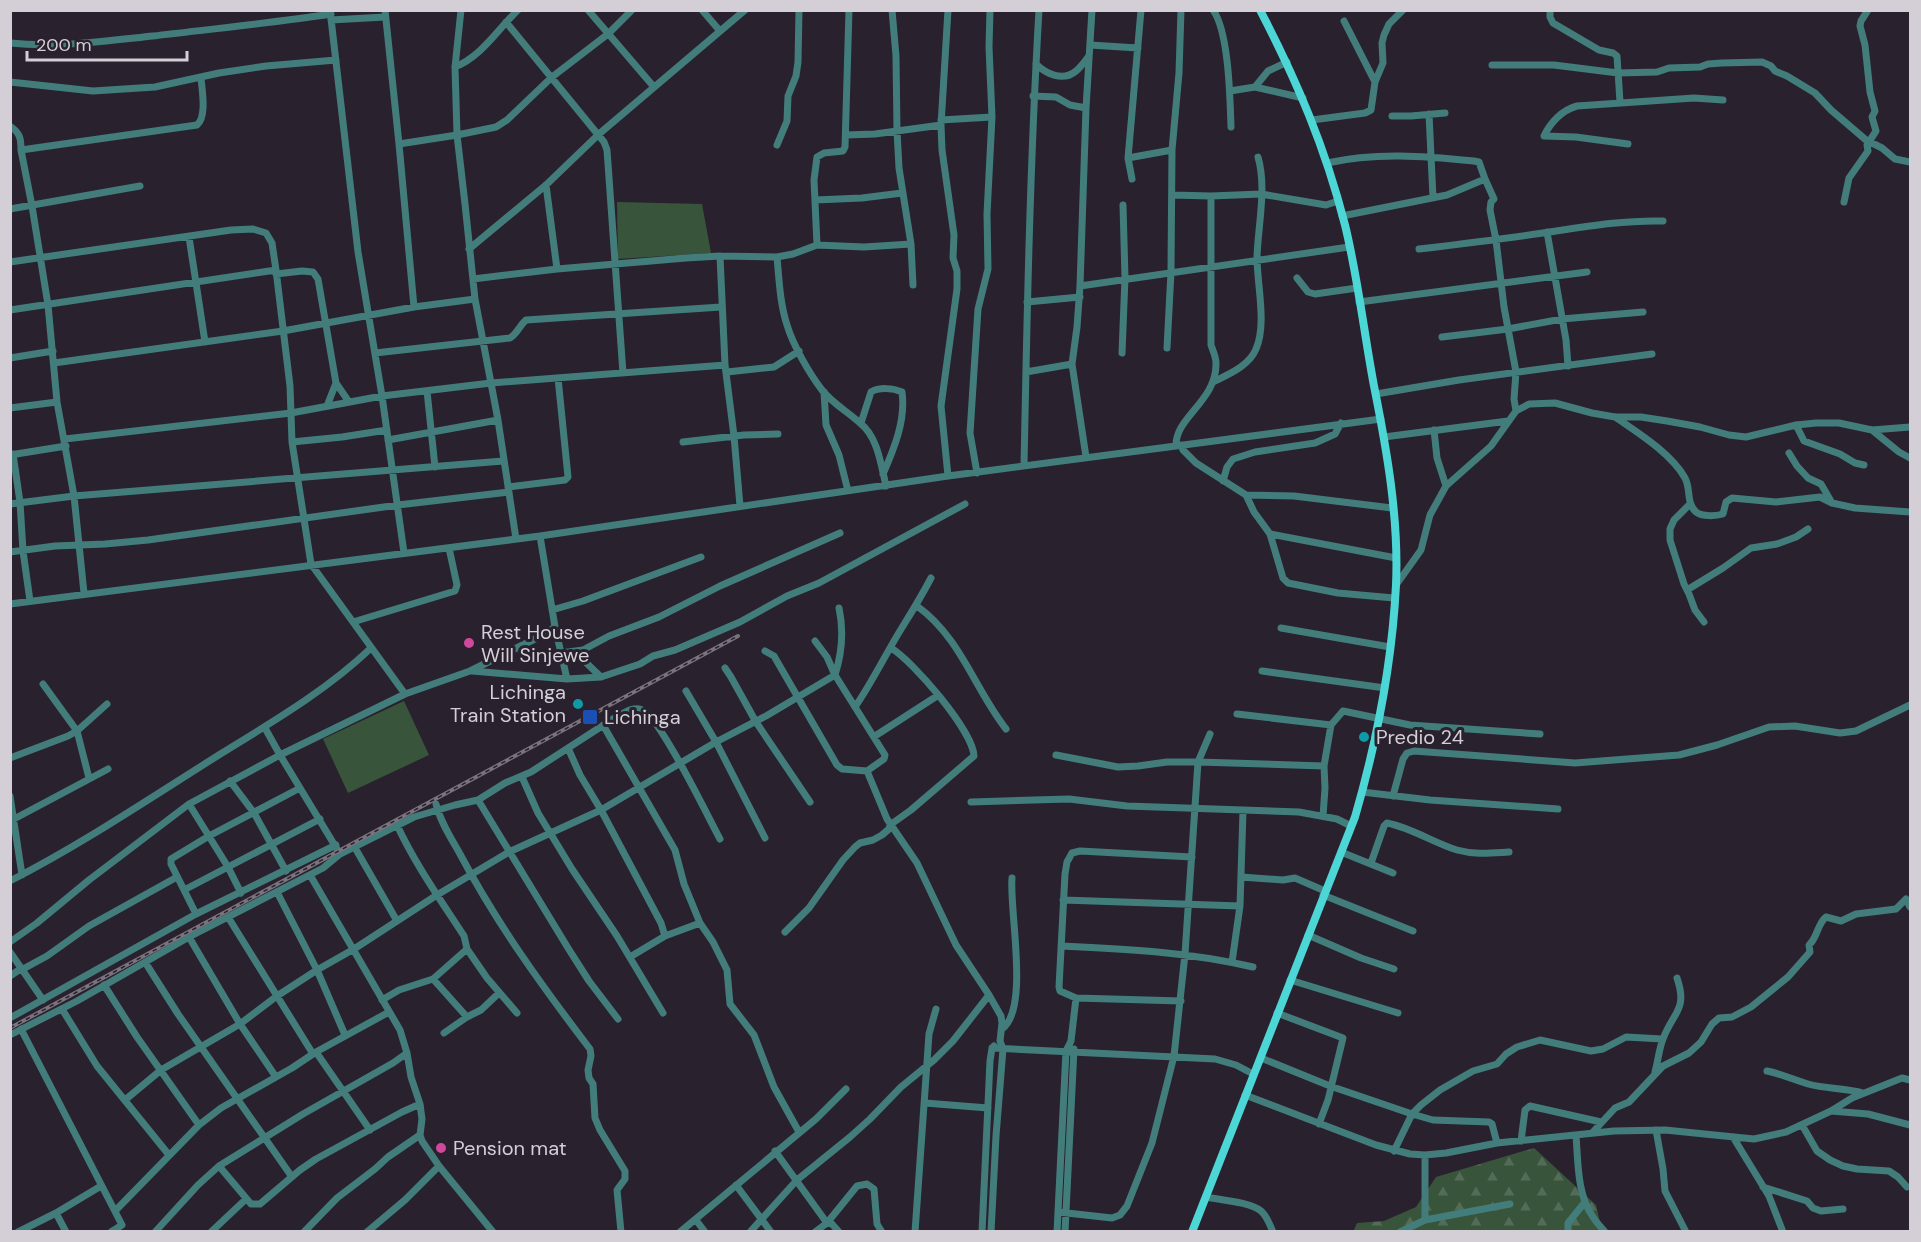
<svg xmlns="http://www.w3.org/2000/svg" width="1921" height="1242" font-family="'DM Sans',sans-serif">
<style>
.forest{fill:url(#forest-firs)}
.garden{fill:#38553b}
.lines{fill:none;stroke-linecap:round;stroke-linejoin:round}
.minor{stroke:#427d7c;stroke-width:7}
.major{stroke:#4dd6d6;stroke-width:8}
.rail-casing{stroke:#7a737d;stroke-width:4}
.rail{stroke:#29212d;stroke-width:1.5;stroke-dasharray:4.5;stroke-linecap:butt}
.hotel-dot{fill:#d1479c;stroke:#29212d;stroke-width:2}
.culture-dot{fill:#0f9aa8;stroke:#29212d;stroke-width:2}
.transit-dot{fill:#1a4fb4;stroke:#29212d;stroke-width:2}
.labels{text-anchor:middle;stroke-width:6;stroke-linejoin:round;paint-order:stroke}
.poi-label{font-size:20px;fill:#d4cfd7;stroke:#29212d;text-anchor:start}
</style>
<defs>
<pattern id="forest-firs" width="22" height="20" patternUnits="userSpaceOnUse" patternTransform="scale(1.5)"><rect width="22" height="20" fill="#38553b"/><path d="M5 1l3.5 6h-7zM16 11l3.5 6h-7z" fill="#546c57"/></pattern>
</defs>
<rect width="100%" height="100%" fill="#29212d"/>
<!-- forest -->
<path class="forest" d="M1534 1148 1596 1205 1602 1231 1353 1232 1357 1223 1384 1221 1416 1207 1436 1177Z"/>
<!-- garden -->
<path class="garden" d="M617 202 702 204 711 253 618 259Z
M404 701 429 755 348 793 323 739Z"/>
<g class="lines">
<!-- minor -->
<path class="minor" d="M330 10 358 252 382 396 404 553
M385 10 399 144 414 307
M461 10 455 67 457 135 465 204 475 299 498 420 516 539
M588 10 654 87
M702 10 720 31
M892 10 896 56 897 131 899 168 911 244 913 285
M948 10 941 125 942 150 954 235 953 258 957 271V289L941 406 948 476
M1213 10C1229 32 1230 99 1231 127
M1550 10V17L1553 23 1599 50 1613 53 1617 56 1620 102
M331 20 385 17
M506 22 604 142 607 150 623 373
M10 43C57 48 106 41 153 36 212 29 272 23 331 14
M1090 45 1138 48
M1036 64C1046 74 1063 82 1076 71 1081 67 1085 61 1089 56
M1492 65H1554L1618 73 1657 72 1669 68 1700 67 1708 64 1722 63 1762 62 1771 66 1775 71 1787 76 1815 93 1831 110 1866 140 1882 148 1895 159 1910 162
M455 67C482 56 497 30 518 10
M10 82 93 91 155 87 219 73 266 66 336 60
M1375 82 1383 63 1382 43 1384 35 1389 24 1403 10
M1255 87 1268 71 1287 62
M1230 91 1255 87 1303 98
M1033 96 1056 97 1070 105 1086 108
M1429 114 1433 198
M1392 116H1411L1445 113
M941 120 992 117
M1312 120 1365 113 1371 110 1375 82 1344 21
M10 126C20 133 21 138 21 150L32 206 48 305 57 402 74 496 84 593
M846 135 875 134 941 125
M399 144 457 135 496 127 507 120 552 77 608 34 632 10
M1628 144 1576 137 1544 136C1550 123 1562 110 1577 106L1694 98 1723 100
M777 145 787 121 788 96 796 76 798 62 799 10
M21 150 197 125C207 117 202 90 201 78
M1128 158 1172 150
M1327 163C1376 152 1424 156 1474 161L1479 162 1485 179 1447 195 1342 216
M1132 179 1128 158 1141 10
M1485 179 1494 199 1491 202 1490 210 1496 240 1504 307 1516 372 1514 399 1516 411
M546 185 557 269
M1172 195 1211 196 1261 194 1326 205 1338 201
M815 200 862 198 902 193
M1844 202 1849 178 1868 151 1867 145 1876 131 1872 117 1875 111 1870 92 1865 45 1860 26 1861 21 1868 10
M10 209 140 186
M1547 232 1566 340 1568 366
M189 237 205 342
M817 245 814 180 817 157 824 153 843 151 845 147 849 10
M469 249 546 185 599 134 745 10
M1419 249C1461 244 1502 239 1543 233 1583 227 1622 220 1663 221
M720 256 725 365 734 436 740 506
M777 257C779 279 780 304 787 325 793 345 809 373 822 390 833 404 847 411 860 423 878 437 881 465 886 486
M10 262 231 230 253 229 266 233 272 243 276 270 290 386 292 442 311 564 405 694
M276 274 302 271 313 272 318 279 336 383 349 402
M1297 278 1308 292 1315 294 1357 288
M473 279 557 269 686 258 720 256 777 257 793 254 817 245 864 247 911 244
M1080 286 1349 247
M1027 302 1080 297
M1359 302 1587 272
M10 310 276 270
M1442 337 1508 329 1562 319 1643 312
M1167 348 1171 272 1172 150 1179 73 1181 10
M375 353 510 338C518 333 519 326 526 320L721 307
M1122 353 1125 278 1123 205
M10 358 53 351
M54 363 283 331 414 307 475 299
M727 372 774 367 799 351
M1026 372 1072 364
M1213 382C1229 374 1249 366 1256 349 1267 324 1257 285 1257 257 1258 225 1267 188 1258 157
M427 391 435 467
M824 392 826 425 839 455 848 491
M1376 394 1459 380 1652 354
M327 406 336 383
M10 408 57 402
M1615 417C1638 433 1671 453 1685 478 1691 489 1686 503 1696 512 1702 517 1716 516 1723 514L1726 502 1732 498 1776 502 1820 497 1832 503 1855 508 1910 512
M861 423 871 392C879 387 893 388 902 392 906 420 894 449 883 474
M1796 425 1804 441 1840 454 1855 463 1864 465
M1434 430 1437 458 1446 486
M1872 430 1899 452 1910 458
M1384 437 1508 421
M65 439 291 413 382 396 491 383 725 365
M388 440 498 420
M292 442 342 437 387 430
M683 442 744 435 778 434
M1181 445 1183 450 1196 463 1246 495 1254 512 1270 534 1283 578 1288 583 1338 593 1394 598
M1176 446C1175 417 1217 401 1216 363 1216 357 1213 351 1211 345V196
M1789 453 1797 466 1808 478 1821 484 1832 503
M13 454 20 502 23 551 30 601
M10 455 66 446
M1086 457 1072 364 1077 327 1080 286 1086 108 1092 10
M1024 466C1027 314 1030 162 1039 10
M977 473 970 433 978 309 988 269 987 214 992 117 989 47 990 10
M1223 481 1227 467 1233 459 1255 452 1315 443 1335 434 1341 423
M508 487 565 480 568 477 558 378
M1246 495 1294 496 1392 508
M10 504 74 496 503 461
M1690 504 1674 520 1670 529V540L1684 584 1689 594 1695 610 1704 622
M1270 534 1396 558
M10 552 55 546 105 544 148 540 398 505 509 492
M1396 585 1421 550 1430 515 1446 486 1491 446 1516 411 1529 404 1555 403 1592 413 1615 417H1641L1667 421 1700 427 1729 435 1746 437 1796 425 1816 423H1839L1872 430 1910 427
M1687 590 1723 568 1751 548 1777 544 1796 537 1808 529
M10 604 540 536 948 476 1381 419
M917 606C961 638 974 688 1006 729
M552 610 583 601 701 557
M353 622 455 591 457 585 449 548
M555 627 567 679
M1281 628 1390 647
M815 641 827 657 835 675 885 755 884 759 867 771
M765 651 774 656 837 765 842 769 867 771 887 819 917 863 956 945 989 995 1001 1016 1002 1023 1000 1041 1003 1049 996 1136 991 1232
M575 652 601 677 640 664 653 656 675 650 740 622 787 596 819 583 965 504
M561 653 583 650 609 636 659 617 720 586 840 533
M725 668 731 677 756 722 810 802
M472 671 567 679 601 677
M1262 671 1385 688
M43 684 77 731 89 778
M686 691 716 742 765 838
M855 707C873 681 886 653 903 626 913 610 922 595 931 578
M1237 714 1331 725
M603 725 675 850 684 884 700 923 713 942 727 970 730 1004 754 1035 774 1087 799 1132
M875 736 937 696
M568 748 580 775 601 810 661 923 665 936
M1056 755 1118 767 1138 766 1167 762H1198L1324 766
M10 758 68 736 77 731 107 704
M522 777 538 813 572 869 617 936 663 1013
M230 781 254 813 286 871
M1362 792 1430 800 1558 809
M10 796 22 875
M1393 796 1403 759 1407 753 1414 751 1575 763 1679 755 1717 745 1769 727 1795 726 1840 733 1856 731 1910 705
M478 800 568 948 589 981 618 1019
M971 802 1069 799 1127 806 1299 812 1337 819 1351 826
M189 804 228 867 241 893
M436 804C440 821 451 838 460 854 497 924 542 986 590 1049L591 1056 588 1070 589 1078 593 1084 595 1118 600 1130 625 1171V1179L617 1190 621 1232
M1323 816 1325 788 1324 766 1331 725 1343 711 1410 725 1540 734
M14 819 108 769
M397 825C415 864 440 899 464 936L467 949 487 978 517 1013
M354 846 397 921
M1341 852 1393 873
M340 854 414 817 455 805 478 800 505 783 531 772 616 717C624 713 633 706 642 710 660 717 708 817 720 839
M1371 863 1384 826 1387 823C1412 828 1434 843 1457 850 1475 855 1491 853 1509 852
M310 875 400 1030 407 1053 411 1077 420 1104 422 1119 420 1135 422 1141 439 1166 493 1232
M1241 877 1283 880 1295 878 1325 891
M10 881C84 843 152 797 222 753 274 721 327 690 371 648
M184 890 320 819
M277 892 317 970 345 1035
M1323 895 1413 931
M1063 900 1240 906
M196 914 171 864V859L209 836 300 788
M228 917 313 1054
M785 932 809 908 843 860 855 847 860 843 873 840 882 835 889 829 890 825 911 810 974 756C973 731 913 661 891 648
M1308 935 1361 958 1394 969
M189 937 240 1024 276 1077
M10 942 37 923 89 880 189 804 280 755 265 728
M1061 946C1127 949 1188 952 1253 967
M10 952 43 1000
M630 957 665 936 700 923
M145 962 178 1014 292 1177
M1232 962 1240 906 1243 811
M23 969 47 956 89 926 177 877
M10 976 22 968
M433 979 467 1017
M1290 980 1398 1013
M104 985 137 1037 199 1125
M382 1000 399 990 433 979 467 949
M1181 1001 1076 998 1060 991 1059 987 1065 874 1067 862 1072 853 1080 851 1192 857
M62 1009 97 1066 169 1155
M1277 1013 1343 1038 1328 1100 1319 1124
M10 1018 196 914 336 845
M21 1029 122 1225 111 1232
M1002 1029C1030 1009 1009 910 1012 878
M444 1033 467 1017 481 1010 499 993
M10 1035 77 1001 189 937 323 868 340 854 280 755 405 694 470 671 543 635 555 627 540 536
M992 1048 1215 1059 1236 1065 1253 1074
M316 1052 370 1130
M1261 1058 1330 1086 1412 1114 1433 1120 1489 1122 1492 1124 1497 1143
M1767 1071C1782 1074 1794 1080 1808 1084 1826 1089 1845 1088 1863 1093
M1655 1072C1658 1061 1659 1049 1663 1039 1673 1012 1688 1010 1677 978
M1245 1095 1376 1145 1410 1154 1425 1155 1446 1153 1497 1143 1614 1131 1665 1130 1754 1139 1786 1132 1831 1111 1852 1098 1902 1078 1910 1080
M125 1100 161 1070 240 1024 277 996 317 970 354 949 437 895 509 852 601 810 716 742 766 716 835 675C842 653 844 631 839 608
M925 1103 988 1108
M1831 1111 1868 1114 1910 1125
M1802 1125 1817 1151 1830 1160 1843 1166 1857 1169 1889 1171 1898 1177 1907 1187
M1656 1130 1663 1169 1665 1191 1686 1232
M1592 1133 1615 1108 1629 1102 1663 1066 1689 1053 1701 1042 1712 1024 1719 1018 1732 1017 1751 1007 1788 977 1810 952 1809 945C1818 937 1817 924 1826 917L1841 921 1856 914 1896 909 1906 899 1910 907
M1576 1135C1578 1161 1577 1195 1593 1217 1596 1222 1601 1227 1605 1232
M1733 1137 1769 1196 1783 1232
M1521 1141 1525 1110 1530 1106 1601 1122
M775 1151 827 1223 857 1186 867 1184 874 1189 877 1224 882 1232
M1394 1151 1412 1114 1421 1105 1440 1090 1473 1071 1497 1064 1506 1054 1517 1047 1540 1040 1591 1051 1603 1049 1626 1037 1662 1039
M219 1166 251 1204H260L300 1170 316 1159 402 1112 420 1104
M736 1185 771 1232
M1763 1187 1807 1201 1813 1208 1821 1211 1843 1209
M1206 1197C1220 1200 1250 1202 1261 1211 1267 1216 1270 1225 1273 1232
M116 1210 199 1125 221 1108 292 1068 316 1052 389 1012
M1058 1212 1112 1218 1120 1215 1127 1206 1152 1143 1174 1056 1185 954 1198 762 1210 734
M56 1213 66 1232
M696 1220 705 1232
M1425 1220V1155
M18 1232 56 1213 101 1186
M155 1232 198 1185 219 1166 303 1114 393 1063 407 1053
M211 1232 246 1199
M304 1232 337 1198 375 1169 388 1157 420 1135
M367 1232 405 1200 439 1166
M680 1232 816 1119 846 1089
M750 1232 797 1180 850 1137 870 1119 901 1087 934 1060 953 1041 989 995
M815 1232 827 1223 832 1224 839 1232
M915 1232 929 1034 936 1009
M982 1232 990 1061 992 1048 994 1046
M1057 1232 1066 1051 1071 1041 1076 998
M1065 1232 1074 1049
M1400 1232 1425 1220 1510 1204
M1568 1232V1223L1585 1202"/>
<!-- major -->
<path class="major" d="M1192 1232 1355 817C1377 741 1392 664 1396 585 1399 519 1387 451 1374 386 1364 333 1358 278 1345 225 1325 147 1297 81 1260 10"/>
<!-- rail casing -->
<g class="rail-casing">
<path id="rail" d="M10 1028 738 636"/>
</g>
<!-- rail -->
<use href="#rail" class="rail"/>
</g>
<!-- markers -->
<g class="hotel-dot">
<circle cx="469" cy="643" r="6"/>
<circle cx="441" cy="1148" r="6"/>
</g>
<g class="culture-dot">
<circle cx="578" cy="704" r="6"/>
<circle cx="1364" cy="737" r="6"/>
</g>
<rect class="transit-dot" x="582" y="709" width="16" height="16" rx="3"/>
<g class="labels">
<!-- poi labels -->
<g class="poi-label">
<text x="481" y="639">Rest House<tspan x="481" dy="23">Will Sinjewe</tspan></text>
<text x="566" y="699" text-anchor="end">Lichinga<tspan x="566" dy="23">Train Station</tspan></text>
<text x="604" y="724">Lichinga</text>
<text x="1376" y="744">Predio 24</text>
<text x="453" y="1155">Pension mat</text>
</g>
</g>
<!-- border -->
<rect width="1921" height="1242" fill="none" stroke="#d4cfd7" stroke-width="24"/>
<!-- scale -->
<path d="M27 51v9h160v-9" fill="none" stroke="#d4cfd7" stroke-width="3"/>
<text x="36" y="51" font-size="18" fill="#d4cfd7" stroke="#29212d" stroke-width="4.5" paint-order="stroke">200 m</text>
</svg>
